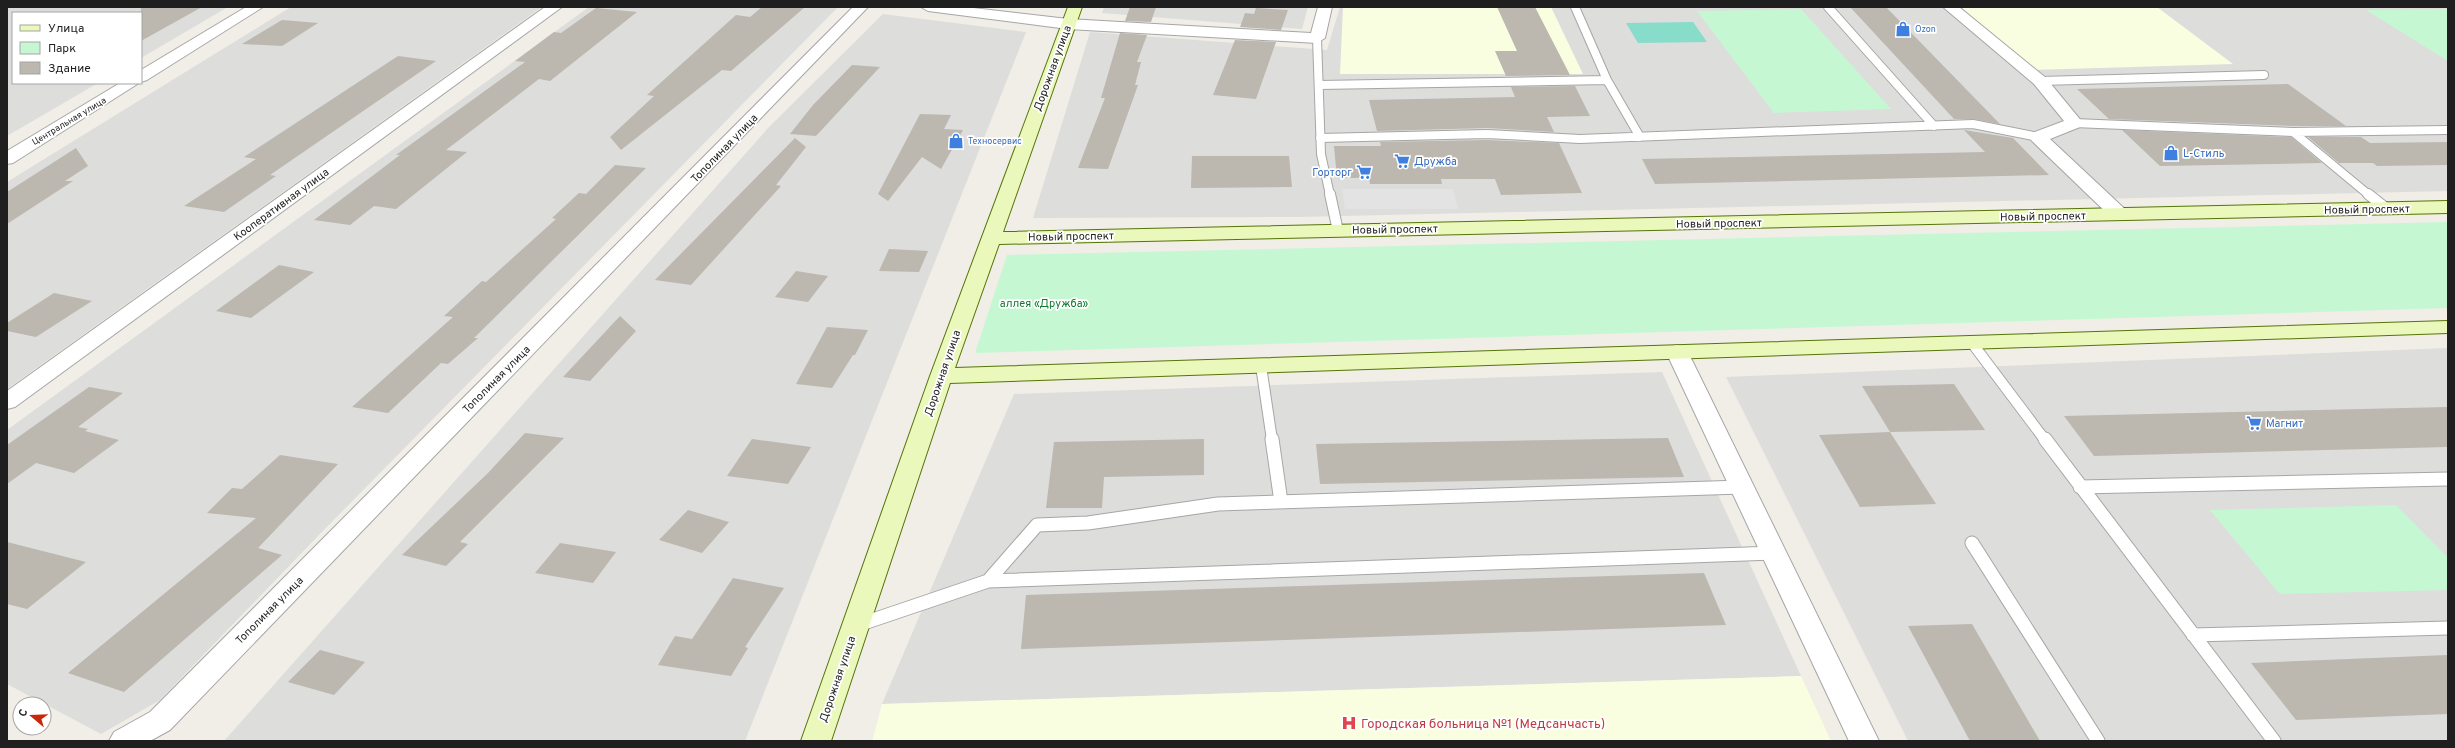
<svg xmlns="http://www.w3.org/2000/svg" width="2455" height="748" font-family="Overpass,sans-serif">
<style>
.residential{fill:#dddddc}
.education{fill:#f9fee1}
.park{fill:#c5f8d2}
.pitch{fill:#87dcca}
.parking{fill:#e3e3e3}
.building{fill:#bcb7af}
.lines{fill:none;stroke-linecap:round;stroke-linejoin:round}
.lane-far2-casing{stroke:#a6a6a6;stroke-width:10}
.lane-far1-casing{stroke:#a6a6a6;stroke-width:12}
.lane-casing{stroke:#a6a6a6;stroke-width:15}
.street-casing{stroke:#a6a6a6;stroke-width:2}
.secondary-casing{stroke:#567409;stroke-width:2}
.lane-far2{stroke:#fff;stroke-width:8}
.lane-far1{stroke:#fff;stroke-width:10}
.lane{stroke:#fff;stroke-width:13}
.street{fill:#fff;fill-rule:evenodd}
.secondary{fill:#eaf8bc;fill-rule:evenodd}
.labels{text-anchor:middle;stroke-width:3.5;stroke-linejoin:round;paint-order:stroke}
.far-shop-label{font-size:9px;fill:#366cbe;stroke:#fff;text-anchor:start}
.far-street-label{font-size:9px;fill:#1f1f1f;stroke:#fff}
.street-label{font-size:11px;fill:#1f1f1f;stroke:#fff}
.shop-label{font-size:11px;fill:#366cbe;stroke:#fff;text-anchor:start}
.park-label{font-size:11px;fill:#0f7b2b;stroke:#fff}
.near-health-label{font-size:13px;fill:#be3a42;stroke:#fff;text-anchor:start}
</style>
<rect width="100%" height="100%" fill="#f0eee6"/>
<!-- residential -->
<path class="residential" d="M7 7H228L141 58V13H13V83H98L7 136Z
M291 7H542L7 389V182Z
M589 7H838L316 538 160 700 101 734 7 684V430Z
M1104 7H1308L1302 29 1102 13Z
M1340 7H2448V191L1298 217 1033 218 1090 32 1327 50Z
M883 14 1026 32 745 741H224L769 127Z
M2448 348V741H1908L1726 377Z
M1662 372 1801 676 882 704 1014 394Z"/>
<!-- education -->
<path class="education" d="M1343 7H1551L1583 74H1340Z
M1961 7H2157L2233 64 2028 70Z
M1801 676 1831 741H872L882 704Z"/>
<!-- park -->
<path class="park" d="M1801 9 1891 109 1774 113 1697 11Z
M2448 9V61L2366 10Z
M2448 222V308L975 353 1007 255Z
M2396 505 2448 558V590L2280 594 2210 510Z"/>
<!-- pitch -->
<path class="pitch" d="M1693 22 1707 42 1638 43 1626 23Z"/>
<!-- parking -->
<path class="parking" d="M1342 189H1453L1458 209H1345Z"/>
<!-- building -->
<path class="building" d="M141 7H202L141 41Z
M762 7H805L731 71 722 70 621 150 610 137 654 96 647 95 736 15 750 17Z
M1130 7H1156L1151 22 1125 21Z
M1497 7H1535L1570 75 1506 76 1495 51H1517Z
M1850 7H1886L2000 124 1974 119H1954Z
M596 8 637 12 550 81 539 79 446 150 467 152 396 209 374 206 350 225 314 220 400 155H396L525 62 515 61 554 32 561 33Z
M1256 8 1288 10 1281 30 1240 27 1245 13 1254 14Z
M282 20 318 23 282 46 242 44Z
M1120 33 1147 35 1137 62H1141L1135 85H1138L1108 169 1078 168 1105 98H1101Z
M1235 40 1276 42 1256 99 1213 95Z
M398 56 436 61 270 175 276 176 224 212 184 206 256 159 244 157Z
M852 65 880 67 816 136 790 134 813 105Z
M2288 84 2346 126H2293L2109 119 2077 89Z
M1575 86 1590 116 1547 117 1554 132 1487 128 1377 131 1369 100 1515 97 1511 87Z
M920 114 951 115 944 129 963 130 941 169 922 157 888 201 878 194Z
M1964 130 2013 138 2049 175 1655 184 1642 159 1985 152Z
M2122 130 2291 137 2322 163 2160 166Z
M2308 137H2361L2370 143 2448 142V165L2377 166 2373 163H2339Z
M795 138 806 147 776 185 781 186 691 285 655 280Z
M1487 140 1559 143 1582 193 1501 195 1495 179H1441L1442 184H1370L1369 178H1337L1334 146H1381L1380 142Z
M76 148 88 166 65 181H73L7 224V192Z
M1192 156H1289L1292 187 1191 188Z
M615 165 646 168 474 338H478L448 364 441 363 388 413 352 407 453 317 444 316 482 281 486 282 556 219 552 218 579 193 586 194Z
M889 249 928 251 919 272 879 271Z
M279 265 314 272 251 318 216 311Z
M796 271 828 276 808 302 775 297Z
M54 293 92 301 36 337 7 331V323Z
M620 316 636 331 590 381 563 377Z
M827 327 868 330 855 355H853L832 388 796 384Z
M1954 384 1985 430 1890 432 1862 386Z
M89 387 123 393 78 427 88 429 85 431 119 440 74 473 36 463 7 484V445Z
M2448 407V447L2094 456 2064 416Z
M1890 432 1936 504 1860 507 1819 435Z
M525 433 564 438 460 542 468 544 446 566 402 555 488 473Z
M1668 438 1684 477 1320 484 1316 444Z
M752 439 811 447 788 484 727 476Z
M1204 439V475L1104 477 1102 508H1046L1054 442Z
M280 455 338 464 258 548 282 555 124 692 68 673 256 518 207 513 232 488 242 489Z
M688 510 729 522 702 553 659 540Z
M7 542 86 562 27 609 7 604Z
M560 543 616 552 593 583 535 573Z
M1704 573 1726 625 1021 649 1026 595Z
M733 578 784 588 745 647 748 648 731 676 658 665 675 636 692 639Z
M1972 624 2040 741H1970L1908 626Z
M320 650 365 662 334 695 288 682Z
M2448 655V714L2296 720 2251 663Z"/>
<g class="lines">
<!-- lane-far2 casing -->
<g class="lane-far2-casing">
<path id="lane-far2" d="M1828 7 1934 126
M1317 38 1321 154 1330 195
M1607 80 1640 137
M2040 81 2264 75
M1319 85 1607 80 1575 7
M2074 123 2293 132 2369 195
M2293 132 2448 130
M1320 138 1487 134 1580 139 1973 124 2038 137"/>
</g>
<!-- lane-far1 casing -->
<g class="lane-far1-casing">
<path id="lane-far1" d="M1330 194 1338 231
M2368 194 2387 209
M1972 343 2045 440
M1261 366 1272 440"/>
</g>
<!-- lane casing -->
<g class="lane-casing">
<path id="lane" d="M1272 439 1281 502
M2045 439 2274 741
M2080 487 2448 479
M1972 543 2098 741
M988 581 1037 525 1088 523 1218 504 1742 487
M858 625 988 581 1774 553
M2193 635 2448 628"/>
</g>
<!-- street casing -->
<g class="street-casing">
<path id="street" d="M246 7H263L147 80 141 82V70Z
M545 7H562L15 407 7 409V391Z
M853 7H868L170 730 150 741H109L114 732 150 712Z
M921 7H965L1068 19 1311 33 1318 7H1332L1325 38 1317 43 1068 29 928 11Z
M1943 7H1959L2046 78 2083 123 2080 127 2050 139 2127 211 2129 215 2127 219H2113L2032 141 2029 137 2032 133 2064 121 2034 84Z
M120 83H139L13 163 7 164V151Z
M1677 345 1685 347 1688 352 1879 741H1849L1666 352 1669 347Z"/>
</g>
<!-- secondary casing -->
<g class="secondary-casing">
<path id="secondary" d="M1068 7H1082L1003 232 2448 201V213L999 244 955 368 2448 321V333L950 383 831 741H801L930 376Z"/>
</g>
<!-- lane-far2 -->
<use href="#lane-far2" class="lane-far2"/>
<!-- lane-far1 -->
<use href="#lane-far1" class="lane-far1"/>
<!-- lane -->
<use href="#lane" class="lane"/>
<!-- street -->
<use href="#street" class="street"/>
<!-- secondary -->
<use href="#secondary" class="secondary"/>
</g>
<!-- icons -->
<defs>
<g id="shop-bare" transform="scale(1.2)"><path d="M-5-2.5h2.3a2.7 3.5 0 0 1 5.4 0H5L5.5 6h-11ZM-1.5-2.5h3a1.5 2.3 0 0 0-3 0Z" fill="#3f7fe0" stroke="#fff" stroke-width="2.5" paint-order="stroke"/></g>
<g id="supermarket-bare" transform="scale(1.2)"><path d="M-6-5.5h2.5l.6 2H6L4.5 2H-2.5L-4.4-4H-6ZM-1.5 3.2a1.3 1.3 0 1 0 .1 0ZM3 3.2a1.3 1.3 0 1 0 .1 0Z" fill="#3f7fe0" stroke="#fff" stroke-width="2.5" paint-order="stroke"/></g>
<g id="hospital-bare" transform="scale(1.2)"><path d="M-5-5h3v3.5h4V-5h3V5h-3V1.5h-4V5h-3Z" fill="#e0444e" stroke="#fff" stroke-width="2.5" paint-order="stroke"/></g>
</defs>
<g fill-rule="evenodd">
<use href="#shop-bare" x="1903" y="29"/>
<use href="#shop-bare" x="956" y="141"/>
<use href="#shop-bare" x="2171" y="153"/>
<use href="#supermarket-bare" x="1402" y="161"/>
<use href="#supermarket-bare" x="1364" y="172"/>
<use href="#supermarket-bare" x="2254" y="423"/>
<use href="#hospital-bare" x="1349" y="723"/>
</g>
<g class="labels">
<!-- far-shop labels -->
<g class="far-shop-label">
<text x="1915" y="32">Ozon</text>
<text x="968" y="144">Техносервис</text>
</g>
<!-- far-street labels -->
<g class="far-street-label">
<text transform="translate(69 121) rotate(-31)" y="3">Центральная улица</text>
</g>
<!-- street labels -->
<g class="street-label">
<text transform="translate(1052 68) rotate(-70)" y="4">Дорожная улица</text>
<text transform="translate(724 148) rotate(-46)" y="4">Тополиная улица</text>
<text transform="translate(281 204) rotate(-36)" y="4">Кооперативная улица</text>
<text transform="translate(2367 209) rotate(-1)" y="4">Новый проспект</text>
<text transform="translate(2043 216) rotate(-1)" y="4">Новый проспект</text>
<text transform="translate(1719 223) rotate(-1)" y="4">Новый проспект</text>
<text transform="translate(1395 229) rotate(-1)" y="4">Новый проспект</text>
<text transform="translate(1071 236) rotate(-1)" y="4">Новый проспект</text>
<text transform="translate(942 373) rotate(-71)" y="4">Дорожная улица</text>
<text transform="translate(496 379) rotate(-45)" y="4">Тополиная улица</text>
<text transform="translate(269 610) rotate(-45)" y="4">Тополиная улица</text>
<text transform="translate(837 679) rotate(-71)" y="4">Дорожная улица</text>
</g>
<!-- shop labels -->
<g class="shop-label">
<text x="2183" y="157">L-Стиль</text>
<text x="1414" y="165">Дружба</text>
<text x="1352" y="176" text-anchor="end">Горторг</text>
<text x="2266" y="427">Магнит</text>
</g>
<!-- park labels -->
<g class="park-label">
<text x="1044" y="307">аллея «Дружба»</text>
</g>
<!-- near-health labels -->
<g class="near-health-label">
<text x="1361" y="728">Городская больница №1 (Медсанчасть)</text>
</g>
</g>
<!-- border -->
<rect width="2455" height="748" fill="none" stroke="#1f1f1f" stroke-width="16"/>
<!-- legend -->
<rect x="12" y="12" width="130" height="72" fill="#ffffff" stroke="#a5a5a5"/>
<rect x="20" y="25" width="20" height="6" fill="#eaf8bc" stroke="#a5a5a5"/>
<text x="48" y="32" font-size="12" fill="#1f1f1f">Улица</text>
<rect x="20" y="42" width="20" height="12" fill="#c5f8d2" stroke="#a5a5a5"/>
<text x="48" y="52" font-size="12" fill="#1f1f1f">Парк</text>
<rect x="20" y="62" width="20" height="12" fill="#bcb7af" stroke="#a5a5a5"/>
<text x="48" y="72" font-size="12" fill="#1f1f1f">Здание</text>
<!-- north arrow -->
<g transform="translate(32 716) rotate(289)"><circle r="19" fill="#ffffff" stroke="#a5a5a5"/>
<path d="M0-3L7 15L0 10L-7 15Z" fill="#c82807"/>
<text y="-6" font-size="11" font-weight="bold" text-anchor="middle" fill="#1f1f1f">С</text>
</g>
</svg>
